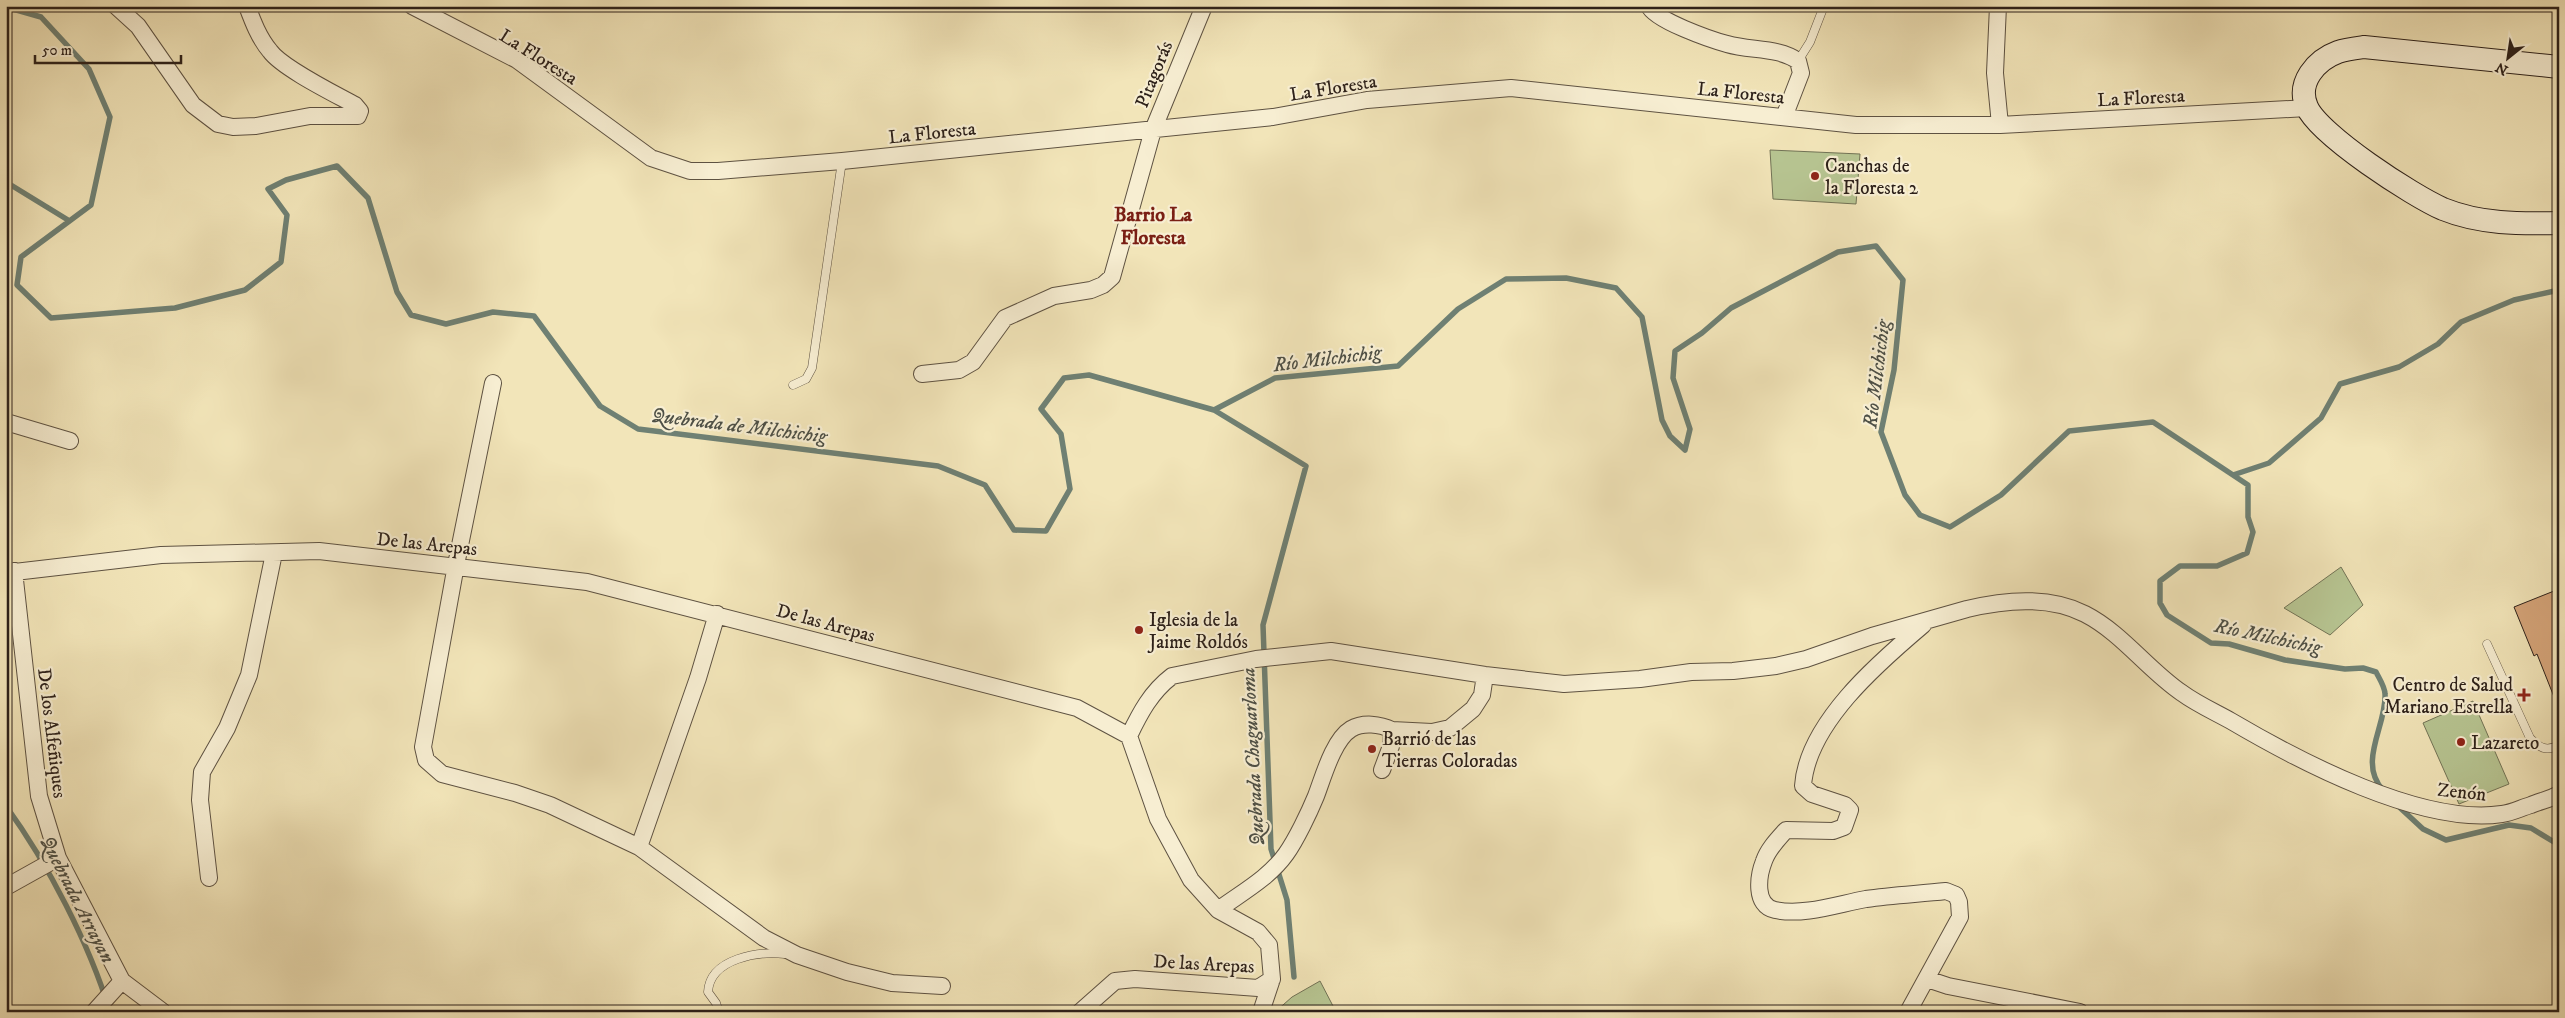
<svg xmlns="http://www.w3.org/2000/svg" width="2565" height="1018" font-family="'IM FELL DW Pica',serif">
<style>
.green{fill:#b7c592;stroke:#727356}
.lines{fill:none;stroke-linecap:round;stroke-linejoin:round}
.stream{stroke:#6f8073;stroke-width:5.5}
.building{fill:#d5a479;stroke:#2d211a}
.lane-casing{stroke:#5e5242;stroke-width:9}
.street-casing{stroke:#5e5242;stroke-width:18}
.secondary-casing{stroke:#2d211a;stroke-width:24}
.lane{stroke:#f7eed2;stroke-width:8}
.street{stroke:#f7eed2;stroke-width:16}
.secondary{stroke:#f7eed2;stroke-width:22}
.poi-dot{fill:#8f2418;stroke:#f7eed2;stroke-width:2}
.labels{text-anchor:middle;stroke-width:4.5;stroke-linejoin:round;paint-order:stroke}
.street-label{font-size:19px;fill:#2d211a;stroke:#f7eed2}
.poi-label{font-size:19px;fill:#2d211a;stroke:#f7eed2;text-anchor:start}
.neighbourhood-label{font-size:20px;font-weight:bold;fill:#7a1f14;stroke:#f7eed2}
.water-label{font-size:20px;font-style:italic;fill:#4e5046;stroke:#f7eed2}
</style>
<rect width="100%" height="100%" fill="#f2e5b9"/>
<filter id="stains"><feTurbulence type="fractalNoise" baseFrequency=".004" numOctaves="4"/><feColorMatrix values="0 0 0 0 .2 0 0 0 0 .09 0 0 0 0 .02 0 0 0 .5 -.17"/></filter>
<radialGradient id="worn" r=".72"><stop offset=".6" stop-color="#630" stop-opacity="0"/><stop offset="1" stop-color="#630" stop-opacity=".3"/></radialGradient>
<!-- green -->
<path class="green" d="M1770 150 1860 154 1856 204 1773 199Z
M2341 567 2363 605 2330 635 2284 608Z
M2473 701 2509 784 2459 804 2423 723Z
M1320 981 1333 1006 1327 1012H1275L1292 997Z"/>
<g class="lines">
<!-- stream -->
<path class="stream" d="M6 7 41 17 89 69 110 117 91 205 21 257 17 285 51 318 175 308 245 290 281 262 287 215 268 189 286 180 337 166 368 198 397 292 411 315 446 324 493 312 534 316 600 406 638 429 938 466 985 485 1014 530 1046 531 1070 489 1061 434 1041 409 1064 378 1089 375 1214 410 1306 466 1263 625 1271 849 1287 900 1294 977
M6 182 68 220
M1214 410 1275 378 1398 366 1458 309 1506 279 1566 278 1616 288 1642 317 1662 420 1670 436 1685 450 1690 429 1673 378 1675 351 1702 333 1731 308 1838 252 1876 246 1903 280 1894 370 1881 432 1905 495 1920 515 1950 527 2001 495 2069 431 2153 422 2248 485V517L2253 532 2247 553 2217 566H2180L2160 581V603L2167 615 2211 643 2229 644 2285 660 2345 669 2363 668 2376 672C2379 678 2385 687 2385 694 2387 725 2357 762 2383 790
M2233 475 2269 463 2321 418 2340 384 2399 367 2438 344 2461 322 2514 300 2559 290
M2396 804 2423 829 2446 840 2509 825 2531 828 2559 845
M6 806C48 864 89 943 110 1012"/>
</g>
<!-- building -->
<path class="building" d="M2559 589V707H2558L2537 654 2534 656 2514 607Z"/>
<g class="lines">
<!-- lane casing -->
<g class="lane-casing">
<path id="lane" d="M1798 61 1810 42 1824 6
M793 385 806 379 812 368 842 161
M2487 644 2530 738C2540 748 2546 752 2559 745
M719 1012 716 1003 708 992C710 958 759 951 785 954"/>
</g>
<!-- street casing -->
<g class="street-casing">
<path id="street" d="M116 6 138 26 193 105 218 124 233 127 256 126 310 116H358L360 111 355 105C335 94 282 68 270 51 259 38 253 22 247 6
M412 6 517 60 651 158 690 171H718L842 161 1273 117 1367 100 1511 88 1856 125H2000L2307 108
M1649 6C1654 20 1712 40 1727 44 1751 51 1778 47 1798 61L1801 73 1784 117
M1998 6 1995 73 2000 125
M922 374 959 370 973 362 1005 318 1054 296 1091 290 1103 285 1112 277 1153 130 1204 6
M493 383 456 565 423 747 426 760 442 774 515 793 550 805 639 847 764 938 797 955 847 972 892 983 942 986
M6 422 70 441
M14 571 39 796 58 858 122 981 163 1012
M6 573 161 555 319 551 587 582 1077 708 1129 736 1158 819 1191 880 1218 910 1258 932 1269 945 1272 979 1258 988 1135 979 1115 981 1080 1012
M1392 730 1432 732 1450 728 1473 709 1482 695 1485 675
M1129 736C1140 713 1151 692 1172 676L1256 659 1331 651 1485 675 1564 684 1640 679 1691 672 1733 671 1776 666 1806 659 1872 636 1967 609C2004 600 2050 596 2085 614 2122 633 2148 670 2182 693 2197 704 2215 712 2231 721 2299 761 2422 826 2502 814 2511 813 2521 808 2531 805 2540 801 2551 799 2559 794
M639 847 698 678 717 614
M209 878 200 800 202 772 227 728 249 675 274 553
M6 887 58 858
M1218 910C1241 893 1269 878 1286 854 1296 840 1309 813 1316 796 1323 778 1333 740 1351 729 1363 722 1380 724 1392 730L1391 746 1382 770
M1927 979 1948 986 2080 1012
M94 1012 122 981
M1261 1012 1272 979
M1908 1012 1960 917 1959 902 1956 895 1946 891C1919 894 1892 895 1866 899 1838 904 1804 916 1775 910 1754 906 1758 876 1764 861 1768 849 1778 839 1786 830L1833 831 1844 827 1850 810 1845 805 1812 794 1803 786C1807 724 1878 663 1923 625"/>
</g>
<!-- secondary casing -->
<g class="secondary-casing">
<path id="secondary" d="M2559 67 2364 47C2356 48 2346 49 2338 52 2316 60 2296 83 2307 107 2319 135 2413 196 2443 209 2480 224 2519 224 2559 223"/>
</g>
<!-- lane -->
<use href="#lane" class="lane"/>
<!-- street -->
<use href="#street" class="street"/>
<!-- secondary -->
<use href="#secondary" class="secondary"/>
</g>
<!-- markers -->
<g class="poi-dot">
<circle cx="1815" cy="176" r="5"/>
<circle cx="1139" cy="630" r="5"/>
<path d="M2521.5 687.5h5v5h5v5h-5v5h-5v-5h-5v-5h5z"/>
<circle cx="2461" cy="742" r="5"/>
<circle cx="1372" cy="749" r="5"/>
</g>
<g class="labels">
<!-- street labels -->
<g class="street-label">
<text transform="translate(539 56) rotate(32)" y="7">La Floresta</text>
<text transform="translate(1153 74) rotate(-68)" y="7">Pitagorás</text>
<text transform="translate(1333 87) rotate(-9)" y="7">La Floresta</text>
<text transform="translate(1741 92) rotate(6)" y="7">La Floresta</text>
<text transform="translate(2141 97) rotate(-3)" y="7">La Floresta</text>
<text transform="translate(932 132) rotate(-6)" y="7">La Floresta</text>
<text transform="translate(427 543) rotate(6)" y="7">De las Arepas</text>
<text transform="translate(826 622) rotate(15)" y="7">De las Arepas</text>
<text transform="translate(53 733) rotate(83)" y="7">De los Alfeñiques</text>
<text transform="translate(2462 791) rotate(6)" y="7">Zenón</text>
<text transform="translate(1204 963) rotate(3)" y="7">De las Arepas</text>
</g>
<!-- poi labels -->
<g class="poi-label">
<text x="1825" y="172">Canchas de<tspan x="1825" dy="22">la Floresta 2</tspan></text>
<text x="1149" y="626">Iglesia de la<tspan x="1149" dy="22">Jaime Roldós</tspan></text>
<text x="2513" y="691" text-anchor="end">Centro de Salud<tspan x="2513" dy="22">Mariano Estrella</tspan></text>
<text x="1382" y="745">Barrió de las<tspan x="1382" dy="22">Tierras Coloradas</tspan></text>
<text x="2471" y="749">Lazareto</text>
</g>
<!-- neighbourhood labels -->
<g class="neighbourhood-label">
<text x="1153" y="221">Barrio La<tspan x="1153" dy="23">Floresta</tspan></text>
</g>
<!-- water labels -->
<g class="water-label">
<text transform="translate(1327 358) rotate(-7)" y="7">Río Milchichig</text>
<text transform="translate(1876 374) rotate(-83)" y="7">Río Milchichig</text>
<text transform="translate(739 425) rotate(7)" y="7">Quebrada de Milchichig</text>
<text transform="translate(2268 636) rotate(12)" y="7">Río Milchichig</text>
<text transform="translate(1252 757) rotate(-93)" y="7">Quebrada Chaguarloma</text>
<text transform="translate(78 899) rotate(63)" y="7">Quebrada Arrayan</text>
</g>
</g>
<!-- margin -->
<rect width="2565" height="1018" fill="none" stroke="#f2e5b9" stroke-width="25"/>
<rect x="8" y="8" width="2550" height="1003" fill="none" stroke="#2d211a" stroke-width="2.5"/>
<rect x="12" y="12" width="2540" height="993" fill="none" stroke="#2d211a"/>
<!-- north arrow -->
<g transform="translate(2508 58) rotate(210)" stroke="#f7eed2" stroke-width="4" paint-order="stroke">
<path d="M0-4L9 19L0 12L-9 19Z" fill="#2d211a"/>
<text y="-8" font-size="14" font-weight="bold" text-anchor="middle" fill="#2d211a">N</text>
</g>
<!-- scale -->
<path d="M35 55v8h146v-8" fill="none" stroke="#2d211a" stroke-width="2.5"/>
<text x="42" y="55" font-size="15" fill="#2d211a" stroke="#f7eed2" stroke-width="4" paint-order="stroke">50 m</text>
<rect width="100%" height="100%" filter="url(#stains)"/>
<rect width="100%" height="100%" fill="url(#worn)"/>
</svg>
